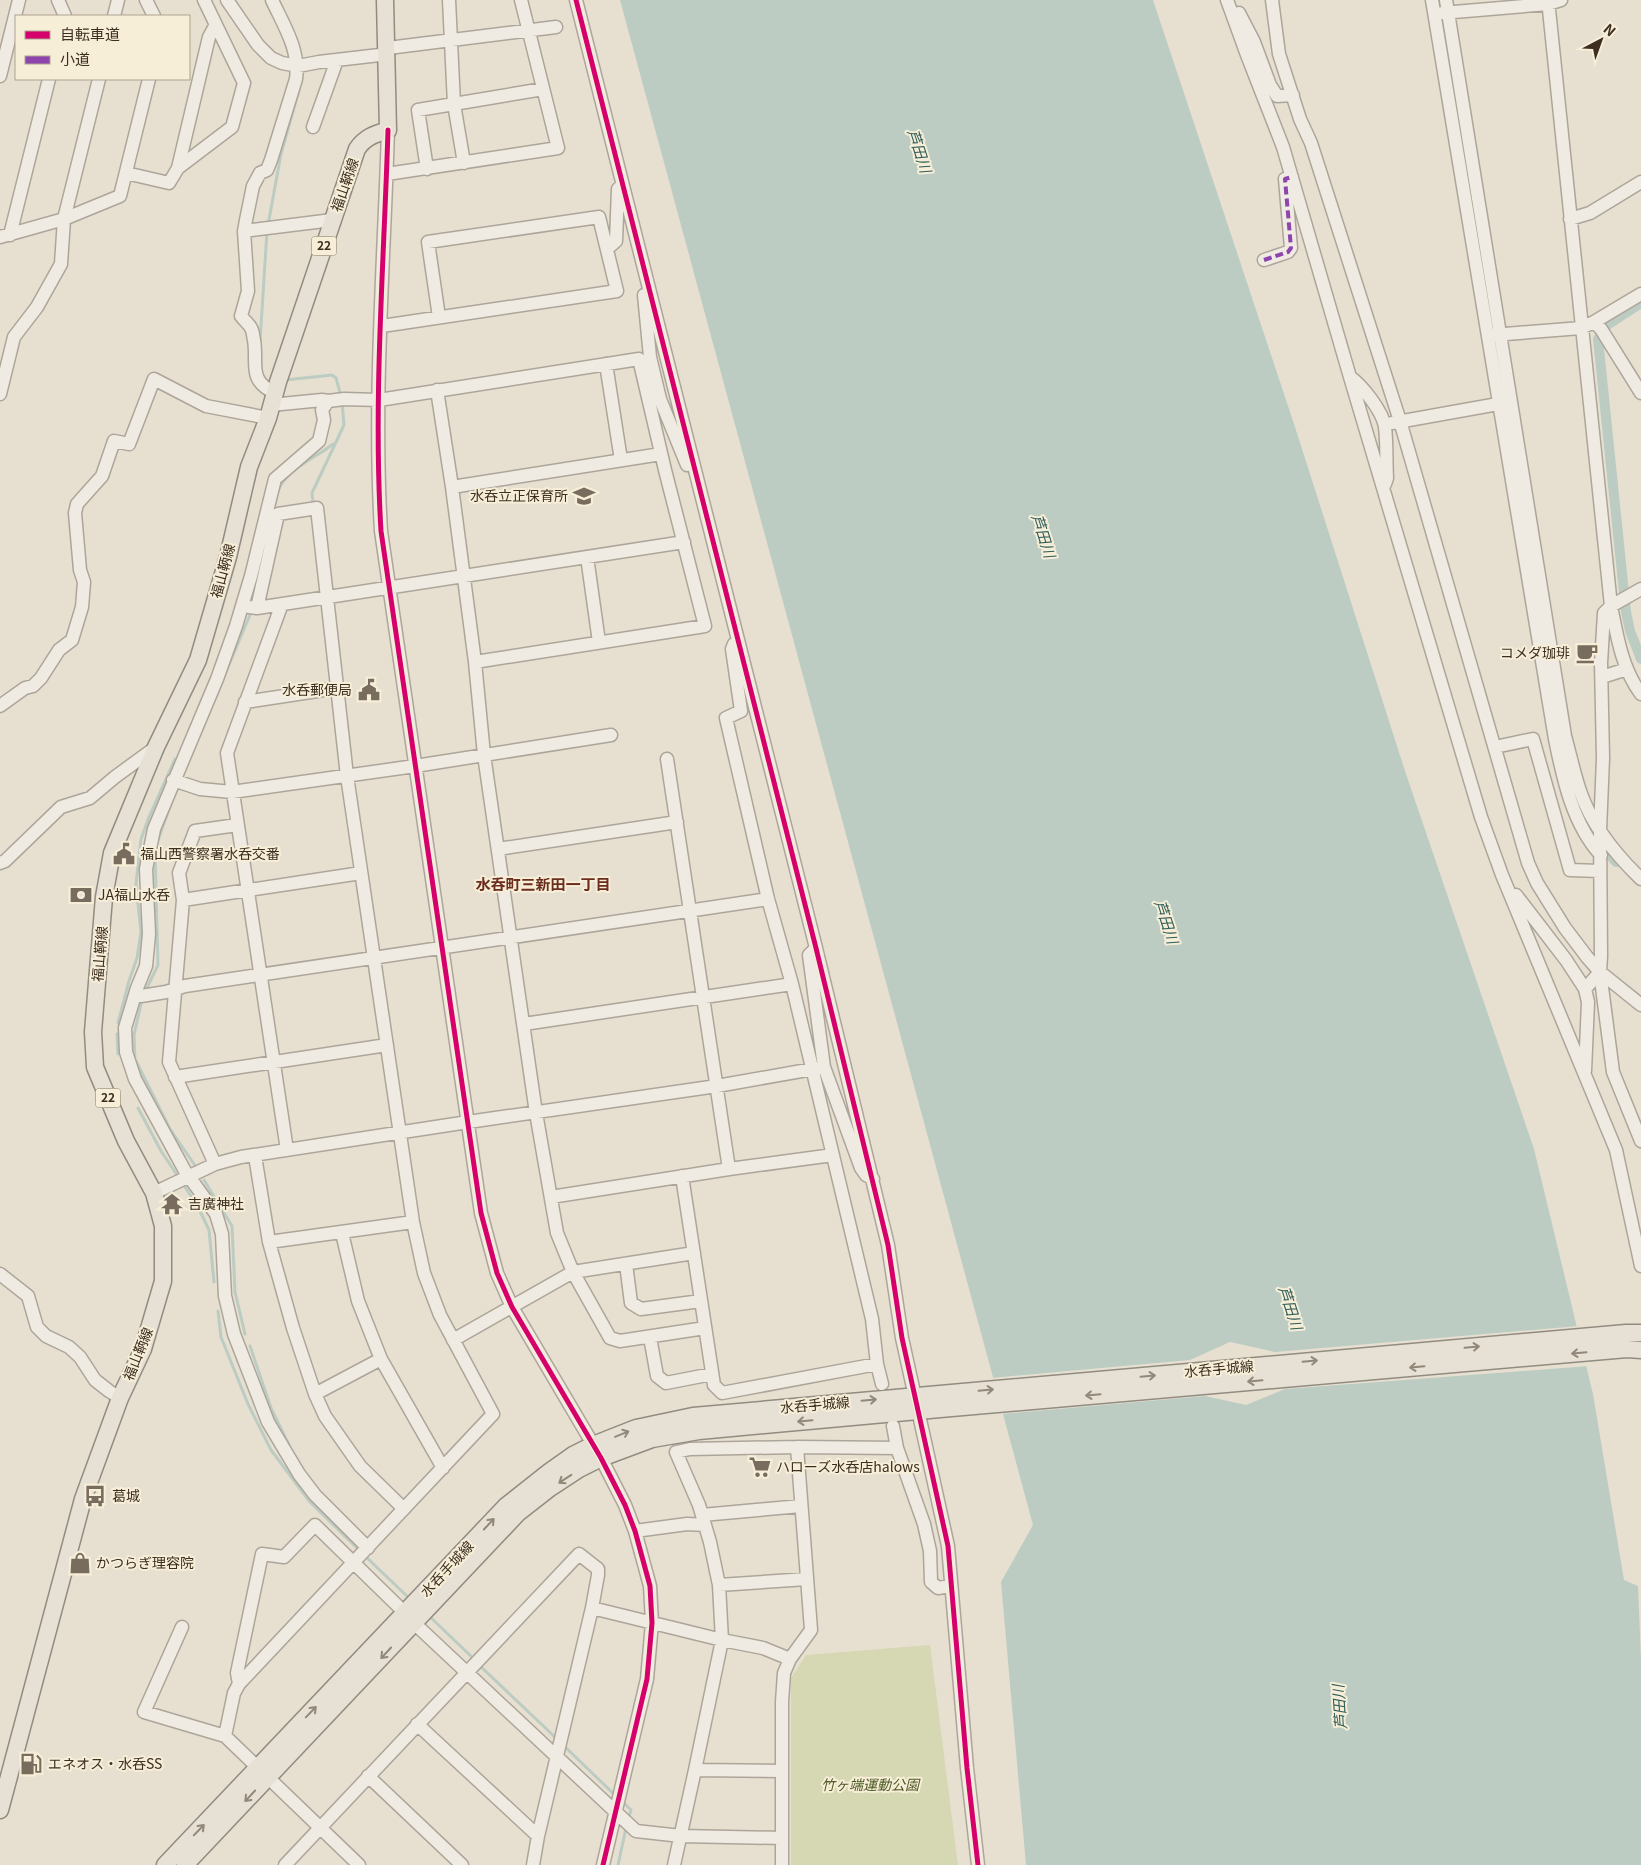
<svg xmlns="http://www.w3.org/2000/svg" width="1641" height="1865" font-family="Georgia,'Noto Sans JP',serif">
<style>
.green{fill:#d6d7b3}
.water{fill:#bcccc2}
.pier{fill:#e7e0d1}
.lines{fill:none;stroke-linecap:round;stroke-linejoin:round}
.stream{stroke:#bcccc2;stroke-width:3}
.canal{stroke:#bcccc2;stroke-width:10}
.minor-casing{stroke:#ada599;stroke-width:15}
.major-casing{stroke:#928b80;stroke-width:19}
.minor{stroke:#efebe3;stroke-width:12}
.major{stroke:#e6e1d4;stroke-width:16}
.quiet{stroke:#8e44ad;stroke-width:4;stroke-dasharray:8 4;stroke-linecap:butt}
.cycleway-casing{stroke:#f7eed8;stroke-width:8}
.cycleway{stroke:#d6006c;stroke-width:5}
.oneway{stroke:#92887a}
.labels{text-anchor:middle;stroke-width:4;stroke-linejoin:round;paint-order:stroke}
.shield{fill:#f7eed8;stroke:#756857;stroke-width:1}
.shield-label{font-size:12px;font-weight:bold;fill:#3d2e20}
.street-label{font-size:14px;fill:#3d2e20;stroke:#f7eed8}
.poi-label{font-size:14px;fill:#3d2e20;stroke:#f7eed8;text-anchor:start}
.park-label{font-size:14px;font-style:italic;fill:#4d5a26;stroke:#f7eed8}
.water-label{font-size:15px;font-style:italic;fill:#2f5d5a;stroke:#f7eed8}
.neighbourhood-label{font-size:15px;font-weight:bold;fill:#6b2e1e;stroke:#f7eed8}
</style>
<rect width="100%" height="100%" fill="#e7e0d1"/>
<!-- green -->
<path class="green" d="M930 1645 958 1865H791V1678L806 1655Z"/>
<!-- water -->
<path class="water" d="M620 0H1153L1295 427 1405 771 1534 1149 1593 1394 1624 1580 1638 1586 1641 1659V1865H1026L1001 1582 1033 1525Z"/>
<!-- pier -->
<path class="pier" d="M1579 1326 1589 1366 1285 1389 1246 1405 1205 1396 1001 1414 991 1378 1190 1360 1230 1342 1275 1352Z"/>
<g class="lines">
<!-- stream -->
<path class="stream" d="M268 225 281 154 299 90
M260 342 267 231
M285 380 332 375 336 378 341 396
M278 491C286 469 316 458 333 444
M313 503 312 493 344 425 342 402
M223 679 250 615
M157 843 172 801
M145 992 158 965 155 853
M141 1004 134 1035 135 1059 170 1129 196 1167
M118 1023 129 981 137 958 141 932 136 884 141 839 149 817 175 759
M117 1034 118 1054
M138 1108 161 1151 179 1178
M204 1180 232 1226 235 1292 245 1334
M183 1184 197 1205 209 1230 214 1282
M218 1311 221 1337 248 1404 271 1450 310 1502 360 1551
M250 1346 271 1408 289 1445
M364 1555 410 1599
M428 1615 474 1659
M478 1664 557 1739
M563 1745 616 1796
M623 1802 631 1810 628 1820
M618 1865 626 1828"/>
<!-- canal -->
<path class="canal" d="M1439 0 1448 56
M1641 303 1607 325 1598 339 1626 612 1630 631 1641 659
M1575 796C1586 823 1597 841 1616 862"/>
<!-- minor casing -->
<g class="minor-casing">
<path id="minor" d="M58 0 65 16
M146 0 154 16
M227 0 258 45 271 58 282 63 298 66 319 62 388 54
M272 0C284 26 300 50 296 79L271 160 267 170 260 173 253 186 246 220 244 231 248 291 241 316C244 320 249 324 251 328 253 331 253 336 254 340 258 364 247 380 275 393
M449 0 454 104 464 163
M576 0 816 948 888 1245 902 1338 948 1546 967 1768 978 1865
M1227 0 1247 55 1283 147 1350 377 1481 817 1502 875 1616 1150 1641 1266
M1272 0 1279 54 1300 119 1311 143 1400 421 1528 863 1537 883 1565 928 1587 957 1600 972 1641 1005
M1432 0 1555 739C1563 779 1573 825 1601 855
M1446 0 1565 736C1570 754 1574 773 1580 791 1592 826 1615 854 1641 879
M1548 0 1611 606C1617 636 1622 669 1641 694
M1239 13 1254 42 1270 85 1277 96 1293 95
M1442 13 1548 4 1561 0
M114 16 118 0
M388 48 556 27
M0 76 19 0
M313 127 337 60
M388 130C384 264 373 398 381 531L481 1213 497 1273 512 1307 601 1458 625 1505 635 1531 650 1586 652 1623 647 1679 603 1865
M178 168 209 37 215 26
M427 169 418 110 543 89
M126 173 169 183 178 168 232 127 244 83 204 0
M387 174 558 148 521 0
M1570 219 1590 213 1641 182
M244 231 332 220
M10 235 49 79
M0 237 64 219 99 79
M607 249 616 241 618 189 621 186
M1264 260 1288 252 1291 248 1285 179 1292 177
M644 295 650 357 660 399 687 465
M1594 322 1601 329 1641 393
M382 326 617 291 599 217 428 242 439 317
M1493 335 1581 328 1594 322 1641 294
M606 364 621 460
M1350 377C1362 385 1383 412 1385 427 1387 443 1386 461 1387 478L1385 484
M437 390 452 487
M0 394 14 337 37 307 61 264 64 219 120 196 149 79
M328 401 322 410 324 420 319 441 275 479 251 576 236 626 217 679 154 829 146 869 149 934 146 966 137 988 125 1028 126 1052 135 1079 185 1171 216 1214 222 1234 225 1296 234 1334 268 1422 299 1474 315 1495 368 1548
M271 405 322 400 328 401 344 399 379 400 639 359 665 470 705 626 475 662
M1392 423 1498 404
M661 454 452 487 475 662 484 755 536 1113 557 1233 573 1272 610 1338 620 1341 705 1328
M587 557 599 642
M282 604 227 753 287 1150
M249 607 257 608 684 542
M257 608 278 514 317 508 347 776 413 1222 424 1273 440 1315 493 1414 239 1684 234 1693 225 1736 359 1865
M734 644 732 649 741 711 726 718 768 899 792 984 872 1319 877 1364 882 1384
M1602 677 1627 669
M245 702 337 688
M0 706 25 688 33 686 41 678 59 650 72 640 82 607 84 582 80 570 75 513 77 504 102 476 114 441 129 444 154 379 206 406 268 418
M1495 747 1533 739 1570 870 1600 871
M667 759 729 1169
M173 780 200 789 232 792 415 766 611 735
M498 849 677 822
M0 863 5 861 61 807 90 798 115 777 156 747
M1516 895 1566 960 1585 989
M183 900 361 873
M816 948 809 955 824 1067 861 1168 866 1175 873 1179
M1600 972 1613 1072 1641 1141
M141 996 166 992 185 986 768 899
M524 1024 792 984
M1585 1071 1588 1002 1585 989 1600 972 1601 956 1600 831 1603 758 1601 663 1604 613 1611 606 1641 589
M175 1077 387 1045
M255 1156 269 1242 293 1328 315 1394 381 1359 358 1301 342 1233
M215 1164 169 1062 183 900 179 873 195 831 237 825
M682 1176 714 1385 722 1393 877 1364
M154 1193 215 1164 241 1157 468 1122 717 1086 824 1067
M551 1197 729 1169 833 1155
M269 1242 413 1222
M626 1264 631 1303 641 1309 701 1301
M0 1274 28 1296 37 1327 46 1336 69 1347 80 1357 95 1380 109 1391 120 1398
M650 1337 657 1376 666 1383 712 1374
M453 1340 573 1272 694 1253
M381 1359 443 1468
M315 1394 325 1416 360 1466 404 1509
M893 1426 897 1448
M702 1515 801 1506
M635 1531 687 1524 705 1525
M719 1585 807 1579
M414 1623 636 1831 681 1836 782 1838
M182 1627 144 1712 225 1736
M239 1684 237 1673 262 1554 284 1557 315 1525 405 1613
M417 1724 538 1836
M782 1771 695 1770 722 1640 719 1585 710 1542 699 1505 676 1452 690 1449 797 1447 897 1448 924 1524 930 1551 931 1582 938 1588 950 1586
M368 1776 462 1865
M285 1865 579 1554 598 1569V1575L592 1608
M533 1865 538 1836 592 1608 722 1640 763 1648 790 1659
M674 1865 695 1770
M782 1865V1702L784 1673 790 1659 811 1630 797 1447"/>
</g>
<!-- major casing -->
<g class="major-casing">
<path id="major" d="M0 1810 83 1499 120 1398 143 1349 163 1281V1226L154 1193 126 1141 95 1067 93 1032 104 897 112 853 156 747 198 660 228 557 249 467 268 418 278 382 357 149C365 137 375 134 388 130L385 0
M165 1865 506 1506 549 1472 573 1455 593 1445 636 1428 693 1416 1626 1333H1641
M185 1865 518 1513 550 1488 579 1469 601 1458 652 1439 699 1431 940 1409 1627 1349 1641 1350"/>
</g>
<!-- minor -->
<use href="#minor" class="minor"/>
<!-- major -->
<use href="#major" class="major"/>
<!-- quiet -->
<path class="quiet" d="M1264 260 1288 252 1291 248 1285 179 1292 177"/>
<!-- cycleway casing -->
<g class="cycleway-casing">
<path id="cycleway" d="M576 0 816 948 888 1245 902 1338 948 1546 967 1768 978 1865
M388 130C384 264 373 398 381 531L481 1213 497 1273 512 1307 601 1458 625 1505 635 1531 650 1586 652 1623 647 1679 603 1865"/>
</g>
<!-- cycleway -->
<use href="#cycleway" class="cycleway"/>
</g>
<!-- one-way arrows -->
<defs><path id="oneway-shaft" d="M-6 0H5M1.5-3L5.5 0L1.5 3" fill="none" stroke-width="1.6" stroke-linecap="round" stroke-linejoin="round" transform="scale(1.25)"/></defs>
<g class="oneway">
<use href="#oneway-shaft" transform="translate(1472 1347) rotate(-5)"/>
<use href="#oneway-shaft" transform="translate(1579 1353) rotate(175)"/>
<use href="#oneway-shaft" transform="translate(1310 1361) rotate(-5)"/>
<use href="#oneway-shaft" transform="translate(1417 1367) rotate(175)"/>
<use href="#oneway-shaft" transform="translate(1148 1376) rotate(-5)"/>
<use href="#oneway-shaft" transform="translate(1255 1381) rotate(175)"/>
<use href="#oneway-shaft" transform="translate(986 1390) rotate(-5)"/>
<use href="#oneway-shaft" transform="translate(1093 1395) rotate(175)"/>
<use href="#oneway-shaft" transform="translate(869 1400) rotate(-5)"/>
<use href="#oneway-shaft" transform="translate(805 1421) rotate(175)"/>
<use href="#oneway-shaft" transform="translate(622 1434) rotate(-22)"/>
<use href="#oneway-shaft" transform="translate(565 1479) rotate(147)"/>
<use href="#oneway-shaft" transform="translate(489 1524) rotate(-47)"/>
<use href="#oneway-shaft" transform="translate(386 1653) rotate(133)"/>
<use href="#oneway-shaft" transform="translate(311 1712) rotate(-46)"/>
<use href="#oneway-shaft" transform="translate(250 1796) rotate(133)"/>
<use href="#oneway-shaft" transform="translate(199 1830) rotate(-46)"/>
</g>
<!-- icons -->
<defs>
<g id="school-bare" transform="scale(1.725)"><path d="M0-5L7-2L0 1L-7-2ZM-4 1L0 2.5L4 1V4Q0 6-4 4Z" fill="#786c5e" stroke="#f7eed8" stroke-width="2.5" paint-order="stroke"/></g>
<g id="cafe-bare" transform="scale(1.725)"><path d="M-5.5-4.5H6V0H3Q3 3.5 0 3.5H-2.5Q-5.5 3.5-5.5 0ZM3-3.2v2h1.7v-2ZM-6 4.5H4V6H-6Z" fill="#786c5e" stroke="#f7eed8" stroke-width="2.5" paint-order="stroke"/></g>
<g id="civic-bare" transform="scale(1.725)"><path d="M-.6-6.5H3V-4.5H.6V-3L4-1V1h2V6H-6V1h2V-1L-.6-3ZM-1.2 2.5V6h2.4V2.5Z" fill="#786c5e" stroke="#f7eed8" stroke-width="2.5" paint-order="stroke"/></g>
<g id="bank-bare" transform="scale(1.725)"><path d="M-6-4H6V4H-6ZM0-2.3a2.3 2.3 0 1 0 0 4.6a2.3 2.3 0 1 0 0-4.6Z" fill="#786c5e" stroke="#f7eed8" stroke-width="2.5" paint-order="stroke"/></g>
<g id="temple-bare" transform="scale(1.725)"><path d="M0-6L5-2H3V0L6.5 2.5H4V6H1.5V3h-3V6H-4V2.5H-6.5L-3 0V-2H-5Z" fill="#786c5e" stroke="#f7eed8" stroke-width="2.5" paint-order="stroke"/></g>
<g id="supermarket-bare" transform="scale(1.725)"><path d="M-6-5.5h2.5l.6 2H6L4.5 2H-2.5L-4.4-4H-6ZM-1.5 3.2a1.3 1.3 0 1 0 .1 0ZM3 3.2a1.3 1.3 0 1 0 .1 0Z" fill="#786c5e" stroke="#f7eed8" stroke-width="2.5" paint-order="stroke"/></g>
<g id="bus-bare" transform="scale(1.725)"><path d="M-5-6H5V4H4V6H2V4H-2V6H-4V4H-5ZM-3.5-4V0h7V-4ZM-3.5 1.2v1.5H-2V1.2ZM2 1.2v1.5H3.5V1.2Z" fill="#786c5e" stroke="#f7eed8" stroke-width="2.5" paint-order="stroke"/></g>
<g id="shop-bare" transform="scale(1.725)"><path d="M-5-2.5h2.3a2.7 3.5 0 0 1 5.4 0H5L5.5 6h-11ZM-1.5-2.5h3a1.5 2.3 0 0 0-3 0Z" fill="#786c5e" stroke="#f7eed8" stroke-width="2.5" paint-order="stroke"/></g>
<g id="fuel-bare" transform="scale(1.725)"><path d="M-5.5-6h7V0h2V4h1.3V-2.5L3-4.5l.8-.8L6-3V5H2.5V1h-1V6h-7ZM-4.2-4.7v3.2H.2V-4.7Z" fill="#786c5e" stroke="#f7eed8" stroke-width="2.5" paint-order="stroke"/></g>
</defs>
<g fill-rule="evenodd">
<use href="#school-bare" x="584" y="496"/>
<use href="#cafe-bare" x="1587" y="653"/>
<use href="#civic-bare" x="369" y="690"/>
<use href="#civic-bare" x="124" y="854"/>
<use href="#bank-bare" x="81" y="895"/>
<use href="#temple-bare" x="172" y="1204"/>
<use href="#supermarket-bare" x="760" y="1467"/>
<use href="#bus-bare" x="95" y="1496"/>
<use href="#shop-bare" x="80" y="1563"/>
<use href="#fuel-bare" x="31" y="1764"/>
</g>
<g class="labels">
<!-- shield labels -->
<g class="shield">
<rect x="311.5" y="236.5" width="25" height="19" rx="4"/>
<rect x="95.5" y="1088.5" width="25" height="19" rx="4"/>
</g>
<g class="shield-label">
<text x="324" y="250">22</text>
<text x="108" y="1102">22</text>
</g>
<!-- street labels -->
<g class="street-label">
<text transform="translate(345 185) rotate(-71)" y="5">福山鞆線</text>
<text transform="translate(223 571) rotate(-75)" y="5">福山鞆線</text>
<text transform="translate(100 954) rotate(-85)" y="5">福山鞆線</text>
<text transform="translate(138 1354) rotate(-68)" y="5">福山鞆線</text>
<text transform="translate(1219 1369) rotate(-5)" y="5">水呑手城線</text>
<text transform="translate(815 1405) rotate(-5)" y="5">水呑手城線</text>
<text transform="translate(447 1569) rotate(-47)" y="5">水呑手城線</text>
</g>
<!-- poi labels -->
<g class="poi-label">
<text x="568" y="501" text-anchor="end">水呑立正保育所</text>
<text x="1570" y="658" text-anchor="end">コメダ珈琲</text>
<text x="352" y="695" text-anchor="end">水呑郵便局</text>
<text x="140" y="859">福山西警察署水呑交番</text>
<text x="98" y="900">JA福山水呑</text>
<text x="188" y="1209">吉廣神社</text>
<text x="776" y="1472">ハローズ水呑店halows</text>
<text x="112" y="1501">葛城</text>
<text x="96" y="1568">かつらぎ理容院</text>
<text x="48" y="1769">エネオス・水呑SS</text>
</g>
<!-- park labels -->
<g class="park-label">
<text x="870" y="1790">竹ヶ端運動公園</text>
</g>
<!-- water labels -->
<g class="water-label">
<text transform="translate(919 151) rotate(72)" y="5">芦田川</text>
<text transform="translate(1043 536) rotate(72)" y="5">芦田川</text>
<text transform="translate(1166 922) rotate(72)" y="5">芦田川</text>
<text transform="translate(1290 1308) rotate(72)" y="5">芦田川</text>
<text transform="translate(1340 1707) rotate(-94)" y="5">芦田川</text>
</g>
<!-- neighbourhood labels -->
<g class="neighbourhood-label">
<text x="543" y="890">水呑町三新田一丁目</text>
</g>
</g>
<!-- legend -->
<rect x="15" y="15" width="175" height="65" fill="#f7eed8" stroke="#ada18e"/>
<rect x="25" y="31" width="25" height="8" fill="#d6006c" stroke="#ada18e"/>
<text x="60" y="40" font-size="15" fill="#3d2e20">自転車道</text>
<rect x="25" y="56" width="25" height="8" fill="#8e44ad" stroke="#ada18e"/>
<text x="60" y="65" font-size="15" fill="#3d2e20">小道</text>
<!-- north arrow -->
<g transform="translate(1601 40) rotate(41)" stroke="#f7eed8" stroke-width="4" paint-order="stroke">
<path d="M0-4L9 19L0 12L-9 19Z" fill="#3d2e20"/>
<text y="-8" font-size="14" font-weight="bold" text-anchor="middle" fill="#3d2e20">N</text>
</g>
</svg>
